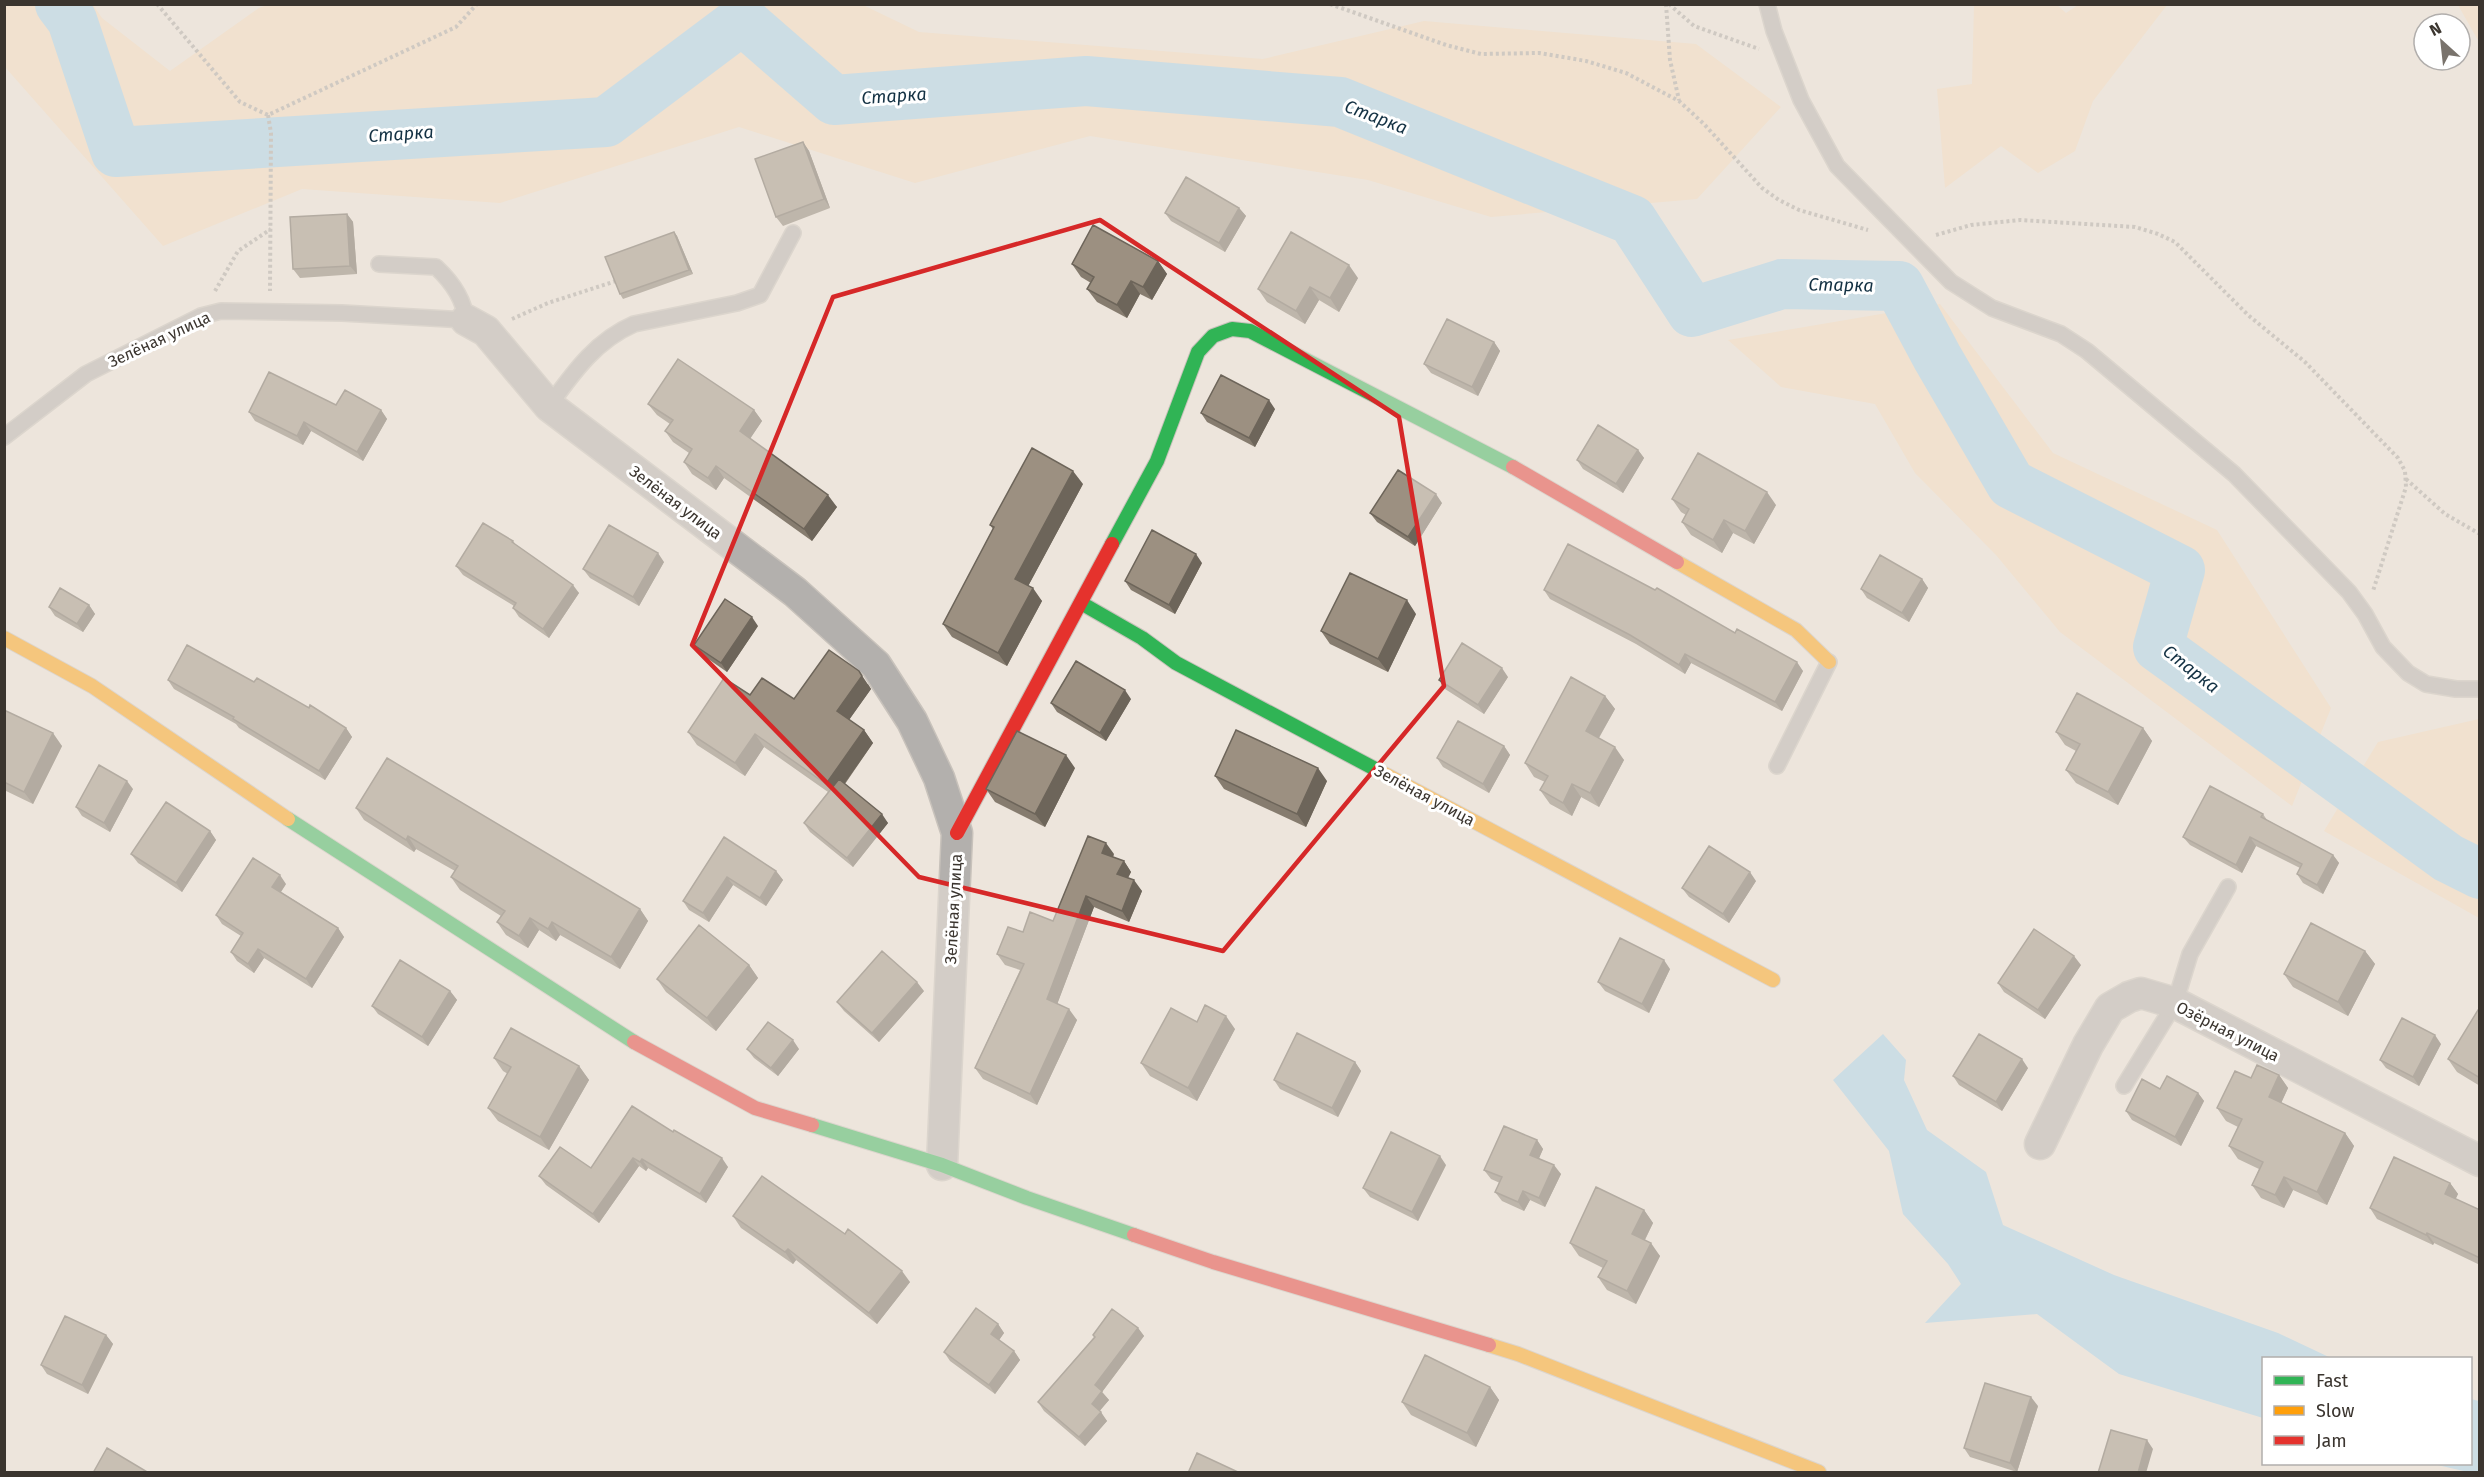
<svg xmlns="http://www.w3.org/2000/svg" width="2484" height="1477" font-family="'Fira Sans',sans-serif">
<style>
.green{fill:#f5dbbe}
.water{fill:#a5d2ed}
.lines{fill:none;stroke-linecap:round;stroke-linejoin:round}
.river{stroke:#a5d2ed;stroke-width:50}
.lane-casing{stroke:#c8c2bb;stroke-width:18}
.street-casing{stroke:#c8c2bb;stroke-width:33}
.fast-casing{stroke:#c8c2bb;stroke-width:16}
.slow-casing{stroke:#c8c2bb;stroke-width:16}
.jam-casing{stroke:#c8c2bb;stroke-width:16}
.path{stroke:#aba7a3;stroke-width:4;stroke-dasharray:3 3;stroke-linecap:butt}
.lane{stroke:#b3b0ad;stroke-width:15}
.street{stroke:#b3b0ad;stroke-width:30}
.fast{stroke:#30b455;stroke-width:14}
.slow{stroke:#ff9f0a;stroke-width:14}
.jam{stroke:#e5322d;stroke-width:14}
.wall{fill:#867c6f}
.shaded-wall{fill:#6d655a}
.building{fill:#9c9081;stroke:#6d655a;stroke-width:1.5}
.marked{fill:none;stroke:#d62828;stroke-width:4.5;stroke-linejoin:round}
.labels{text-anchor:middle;stroke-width:6;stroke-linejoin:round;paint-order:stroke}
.street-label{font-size:16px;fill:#3b352f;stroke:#fff}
.water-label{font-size:18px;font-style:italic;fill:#133143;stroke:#fff}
</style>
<rect width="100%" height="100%" fill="#ede5dc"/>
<!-- green -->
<path class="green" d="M270 4 863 5 919 32 1263 59 1424 21 1696 44 1781 107 1697 199 1491 217 1368 180 1090 136 915 183 739 127 500 203 302 189 163 246 5 67 4 5H93L102 18 170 71 259 8Z
M1974 5H2057L2066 13 2078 5H2167L2093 101 2075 151 2038 173 2001 146 1945 188 1937 89 1972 84Z
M2458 5H2479V42Z
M1940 304 2053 453 2217 530 2331 708 2292 806 2060 632 1996 555 1915 473 1875 404 1781 387 1728 340Z
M2479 719H2480L2479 918 2324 831 2378 742Z"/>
<!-- water -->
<path class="water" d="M1883 1034 1906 1060 1904 1080 1927 1130 1986 1172 2003 1225 2114 1275 2278 1333 2331 1358H2264L2263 1418 2119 1374 2037 1314 1925 1323 1961 1284 1948 1264 1903 1214 1889 1151 1833 1080Z
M2471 1399 2479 1401V1472H2468L2433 1464H2470Z"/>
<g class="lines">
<!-- river -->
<path class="river" d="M60 4 72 20 116 152 606 122 742 20 834 100 1086 81 1340 102 1632 220 1692 312 1782 284 1899 286 1937 357 2011 484 2180 570 2158 647 2448 858 2480 874"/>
<!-- lane casing -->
<g class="lane-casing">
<path id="lane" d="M1767 4 1774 31 1801 100 1837 166 1951 282 1992 308 2061 334 2087 351 2234 474 2349 592 2365 614 2383 647 2408 673 2426 684 2456 689H2480
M549 406C573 373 595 341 634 324L737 303 760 295 793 233
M4 437 86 374 201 316 221 311 342 313 466 320C464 298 451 281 436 267L379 264
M1777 766 1829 662
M2124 1086 2175 1003 2190 954 2228 887"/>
</g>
<!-- street casing -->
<g class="street-casing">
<path id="street" d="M466 320 486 331 549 406 795 592 876 665 912 721 939 778 957 833 942 1165
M2040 1144 2088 1045 2110 1008 2129 997 2141 993 2175 1003 2480 1161"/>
</g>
<!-- fast casing -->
<g class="fast-casing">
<path id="fast" d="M1112 544 1157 461 1198 352 1213 336 1232 329 1250 331 1513 467
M1081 603 1142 638 1176 663 1379 771
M288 819 634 1042
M812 1125 942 1165 1027 1198 1134 1235"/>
</g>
<!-- slow casing -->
<g class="slow-casing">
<path id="slow" d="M1677 562 1796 630 1829 662
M4 638 92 686 288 819
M1379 771 1773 980
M1489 1345 1518 1354 1819 1472"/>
</g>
<!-- jam casing -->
<g class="jam-casing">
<path id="jam" d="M1513 467 1677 562
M957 833 1112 544
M634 1042 755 1108 812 1125
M1134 1235 1213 1262 1489 1345"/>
</g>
<!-- path -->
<path class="path" d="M157 4 240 102 268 115 456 27 477 4
M1330 4 1446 45 1481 54 1539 53 1586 61 1626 73 1679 101 1704 124 1762 188 1779 200 1799 210 1868 230
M1666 4 1670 60 1679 100
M1669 4 1694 26 1759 49
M268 115 271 133 270 291
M1936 235 1971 225 2020 220 2135 227 2158 234 2175 242 2248 315 2305 362 2398 458 2405 471 2406 487 2373 591
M215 291 238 251 271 229
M512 319 548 303 616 281
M2406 479 2445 514 2480 534"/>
<!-- lane -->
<use href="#lane" class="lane"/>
<!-- street -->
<use href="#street" class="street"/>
<!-- fast -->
<use href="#fast" class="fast"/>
<!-- slow -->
<use href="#slow" class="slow"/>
<!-- jam -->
<use href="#jam" class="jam"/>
</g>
<!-- wall -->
<path class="wall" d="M803 142 809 151 830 208 783 226 776 217Z
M1239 208 1246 216 1225 252 1171 221 1165 213Z
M347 214 353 222 357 274 300 278 293 269Z
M674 232 677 236 693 274 623 299 620 294Z
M1158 261 1167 274 1152 300 1140 294 1127 318 1097 302 1087 289 1091 283 1081 277 1072 264Z
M1358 278 1339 312 1319 300 1305 324 1267 302 1258 289Z
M1494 342 1500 351 1478 396 1431 373 1424 364Z
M648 404 754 410 762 421 750 438 837 507 812 541 724 478 716 490 692 474 684 462 689 453 673 442 665 431 670 424 657 415Z
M336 405 381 410 387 419 363 461 311 431 303 445 255 421 249 412Z
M1275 409 1255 447 1207 422 1201 413Z
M1638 450 1644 458 1623 493 1583 469 1577 460Z
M1083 484 1028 586 1042 601 1007 666 952 637 943 624 993 529 990 525Z
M1672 499 1776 505 1754 544 1733 533 1722 553 1691 535 1682 522 1686 515 1681 512Z
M1442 503 1415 546 1377 522 1370 513Z
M513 541 516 545 579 593 549 638 519 617 513 608 514 606 463 575 456 566Z
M664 562 639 606 590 578 583 569Z
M1202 563 1175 614 1131 590 1125 581Z
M1922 579 1928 588 1909 622 1867 598 1861 589Z
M1544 590 1735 633 1803 671 1782 711 1691 663 1685 674 1636 644 1550 599Z
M89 605 95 614 83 632 55 616 49 607Z
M1416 614 1388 672 1330 644 1321 631Z
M758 626 727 672 701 654 694 645Z
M1508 677 1484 714 1445 689 1439 680Z
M168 680 254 682 309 708 346 728 352 737 325 780 239 728 236 724 174 689Z
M868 684 871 689 849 720 864 730 873 743 845 784 888 823 853 867 810 832 804 823 828 792 764 747 745 776 697 745 688 732 794 699Z
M1605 696 1615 709 1599 738 1624 760 1599 807 1581 797 1572 816 1550 804 1540 790 1545 782 1534 777 1525 763Z
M1131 699 1106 741 1057 712 1051 703Z
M4 710 62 746 33 804 4 790Z
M2143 728 2152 741 2118 805 2076 783 2066 770 2076 751 2065 745 2056 732Z
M1504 746 1510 755 1489 793 1443 767 1437 758Z
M1075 768 1045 827 995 802 986 789Z
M1215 776 1327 781 1306 827 1224 789Z
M133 789 110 832 82 816 76 807Z
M356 808 640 909 648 921 620 969 560 935 556 941 539 930 528 948 506 935 497 922 501 916 460 890 451 877 455 871 416 849 414 852 364 820Z
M2263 814 2267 820 2333 855 2339 863 2323 894 2303 883 2297 874 2300 868 2256 846 2242 873 2190 845 2183 837Z
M210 831 216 840 182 892 138 863 131 854Z
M724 837 776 871 783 880 766 906 733 885 709 922 689 910 683 901Z
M1114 854 1113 857 1124 861 1131 872 1128 878 1142 891 1129 922 1094 907 1057 1004 1077 1020 1037 1105 983 1079 975 1068 1020 970 1005 965 997 954 1053 921Z
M1756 881 1729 923 1689 897 1682 888Z
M286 884 281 892 338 928 344 937 312 988 264 958 254 973 237 961 231 952 241 936 222 924 216 915Z
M2365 951 2375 964 2348 1016 2293 987 2284 974Z
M749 965 758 978 716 1031 666 992 657 979Z
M2081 965 2045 1019 2004 992 1998 983Z
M1670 969 1649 1013 1605 991 1598 982Z
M450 991 457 1000 428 1046 378 1014 372 1006Z
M924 991 879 1042 844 1011 837 1002Z
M2480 1010V1086L2457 1072 2448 1059Z
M1197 1022 1235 1029 1197 1101 1150 1076 1141 1063Z
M2441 1044 2419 1086 2386 1068 2380 1060Z
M747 1049H799L778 1076 754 1058Z
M494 1058 579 1066 589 1080 549 1150 498 1121 488 1108 508 1074 503 1071Z
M1355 1062 1361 1071 1338 1117 1280 1089 1274 1080Z
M2028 1068 2002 1111 1959 1085 1953 1076Z
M2279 1075 2288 1088 2281 1103 2345 1133 2354 1146 2327 1205 2293 1190 2284 1208 2261 1198 2252 1185 2259 1169 2238 1159 2229 1146 2238 1127 2226 1121 2217 1108Z
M2160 1089 2198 1093 2204 1101 2181 1146 2132 1120 2126 1111Z
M632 1106 728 1167 706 1203 648 1168 646 1171 639 1166 599 1223 546 1185 539 1176 591 1168Z
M1537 1140 1543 1149 1539 1158 1561 1174 1545 1207 1530 1200 1524 1211 1502 1201 1495 1192 1500 1183 1491 1179 1484 1170Z
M1446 1165 1418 1221 1370 1197 1363 1188Z
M2450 1183 2458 1194 2455 1199 2480 1210V1265L2434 1243 2433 1245 2377 1219 2370 1208Z
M1644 1210 1653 1223 1645 1240 1660 1256 1636 1304 1607 1290 1598 1277 1603 1268 1579 1256 1570 1243Z
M733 1216 910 1282 877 1324 796 1260 793 1264 741 1228Z
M998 1324 1004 1333 999 1340 1014 1351 1020 1360 995 1394 950 1361 944 1352Z
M1138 1328 1144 1336 1102 1392 1109 1400 1099 1411 1107 1421 1085 1446 1044 1411 1038 1402 1094 1337 1093 1335Z
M106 1335 113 1344 88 1394 47 1374 41 1365Z
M1490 1387 1499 1400 1476 1447 1411 1415 1402 1402Z
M2038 1406 2017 1472 1970 1457 1964 1448Z"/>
<!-- shaded-wall -->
<path class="shaded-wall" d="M803 142 809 151 830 208 824 199Z
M1239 208 1246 216 1225 252 1219 243Z
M347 214 353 222 357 274 350 266Z
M674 232 677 236 693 274 689 270Z
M1158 261 1167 274 1152 300 1143 287Z
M1349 265 1358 278 1339 312 1330 298Z
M1131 281 1140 294 1127 318 1117 305Z
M1310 287 1319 300 1305 324 1296 311Z
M1494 342 1500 351 1478 396 1472 387Z
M1269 400 1275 409 1255 447 1249 438Z
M381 410 387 419 363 461 357 452Z
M754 410 762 421 748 442 740 431Z
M304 422 311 431 303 445 297 436Z
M1638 450 1644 458 1623 493 1616 484Z
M716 466 724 478 716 490 708 478Z
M1073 471 1083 484 1025 592 1015 579Z
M1767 492 1776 505 1754 544 1745 531Z
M1436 494 1442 503 1415 546 1408 537Z
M828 495 837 507 812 541 804 529Z
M1724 520 1733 533 1722 553 1713 540Z
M658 553 664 562 639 606 633 597Z
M1196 554 1202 563 1175 614 1169 605Z
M1922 579 1928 588 1909 622 1902 613Z
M573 585 579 593 549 638 543 629Z
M1033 588 1042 601 1007 666 998 653Z
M1407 600 1416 614 1388 672 1378 659Z
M89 605 95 614 83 632 77 624Z
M752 617 758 626 727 672 721 663Z
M1685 654 1691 663 1685 674 1679 665Z
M1797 662 1803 671 1782 711 1775 702Z
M1502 668 1508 677 1484 714 1478 705Z
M859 671 871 689 846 724 837 711Z
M1125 690 1131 699 1106 741 1100 733Z
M1605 696 1615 709 1595 744 1586 731Z
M346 728 352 737 325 780 319 771Z
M2143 728 2152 741 2118 805 2108 792Z
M864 730 873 743 835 797 826 784Z
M53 733 62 746 33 804 24 792Z
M755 734 764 747 745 776 735 763Z
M1504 746 1510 755 1489 793 1483 784Z
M1615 747 1624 760 1599 807 1590 793Z
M1066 755 1075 768 1045 827 1035 814Z
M1318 768 1327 781 1306 827 1297 814Z
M127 781 133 789 110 832 104 823Z
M1572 784 1581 797 1572 816 1563 803Z
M882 814 888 823 853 867 847 858Z
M210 831 216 840 182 892 176 883Z
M408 836 416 849 414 852 406 840Z
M2250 837 2256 846 2242 873 2236 865Z
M1106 843 1114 854 1110 864 1102 853Z
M2333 855 2339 863 2323 894 2317 885Z
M1124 861 1131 872 1124 885 1117 874Z
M776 871 783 880 766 906 760 898Z
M1750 872 1756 881 1729 923 1723 914Z
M280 875 286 884 278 896 272 887Z
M727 877 733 885 709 922 703 913Z
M1134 880 1142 891 1129 922 1122 911Z
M1086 896 1094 907 1055 1010 1047 999Z
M640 909 648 921 620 969 611 957Z
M530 918 539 930 528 948 519 936Z
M552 922 560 935 556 941 548 929Z
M338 928 344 937 312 988 306 979Z
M258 949 264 958 254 973 248 964Z
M2365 951 2375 964 2348 1016 2338 1002Z
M2074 956 2081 965 2045 1019 2038 1010Z
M1664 960 1670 969 1649 1013 1642 1004Z
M749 965 758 978 716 1031 707 1018Z
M917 982 924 991 879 1042 872 1033Z
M450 991 457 1000 428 1046 422 1037Z
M1069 1009 1077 1020 1037 1105 1030 1094Z
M1226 1016 1235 1029 1197 1101 1188 1088Z
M2435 1035 2441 1044 2419 1086 2413 1077Z
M793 1040 799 1049 778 1076 771 1068Z
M2022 1059 2028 1068 2002 1111 1996 1102Z
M1355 1062 1361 1071 1338 1117 1332 1108Z
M579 1066 589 1080 549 1150 540 1137Z
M2279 1075 2288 1088 2278 1110 2269 1097Z
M2198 1093 2204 1101 2181 1146 2175 1137Z
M2345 1133 2354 1146 2327 1205 2317 1192Z
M1537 1140 1543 1149 1537 1163 1530 1155Z
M1440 1156 1446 1165 1418 1221 1412 1212Z
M633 1158 639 1166 599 1223 593 1214Z
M722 1158 728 1167 706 1203 700 1194Z
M642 1159 648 1168 646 1171 640 1162Z
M1554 1165 1561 1174 1545 1207 1539 1198Z
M2284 1177 2293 1190 2284 1208 2275 1195Z
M2450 1183 2458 1194 2453 1205 2445 1194Z
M1523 1191 1530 1200 1524 1211 1518 1202Z
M1644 1210 1653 1223 1641 1247 1632 1234Z
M2427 1233 2434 1243 2433 1245 2426 1235Z
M1651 1243 1660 1256 1636 1304 1627 1291Z
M788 1249 796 1260 793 1264 785 1252Z
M902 1271 910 1282 877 1324 869 1313Z
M998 1324 1004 1333 997 1343 991 1334Z
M1138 1328 1144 1336 1102 1392 1109 1400 1098 1413 1092 1404 1095 1385Z
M106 1335 113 1344 88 1394 82 1385Z
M1014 1351 1020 1360 995 1394 989 1385Z
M1490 1387 1499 1400 1476 1447 1467 1433Z
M2031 1397 2038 1406 2017 1472 2010 1463Z
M1101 1412 1107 1421 1085 1446 1079 1437Z
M2147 1440 2153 1449 2146 1473H2138Z"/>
<!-- building -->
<path class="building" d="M803 142 824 199 776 217 755 159Z
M1186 177 1239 208 1219 243 1165 213Z
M347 214 350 266 293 269 290 217Z
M1093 225 1158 261 1143 287 1131 281 1117 305 1087 289 1094 277 1072 264Z
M674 232 689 270 620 294 605 257Z
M1291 232 1349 265 1330 298 1310 287 1296 311 1258 289Z
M1447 319 1494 342 1472 387 1424 364Z
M678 359 754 410 740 431 828 495 804 529 716 466 708 478 684 462 692 449 665 431 673 420 648 404Z
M269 372 336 405 345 390 381 410 357 452 304 422 297 436 249 412Z
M1221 375 1269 400 1249 438 1201 413Z
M1598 425 1638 450 1616 484 1577 460Z
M1032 448 1073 471 1015 579 1033 588 998 653 943 624 994 527 990 525Z
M1698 453 1767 492 1745 531 1724 520 1713 540 1682 522 1689 509 1672 499Z
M1398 470 1436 494 1408 537 1370 513Z
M483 523 513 541 512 542 573 585 543 629 513 608 516 603 456 566Z
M609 525 658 553 633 597 583 569Z
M1152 530 1196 554 1169 605 1125 581Z
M1568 544 1655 590 1657 588 1735 633 1737 629 1797 662 1775 702 1685 654 1679 665 1630 635 1544 590Z
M1880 555 1922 579 1902 613 1861 589Z
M1350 573 1407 600 1378 659 1321 631Z
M60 588 89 605 77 624 49 607Z
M725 599 752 617 721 663 694 645Z
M1462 643 1502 668 1478 705 1439 680Z
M187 645 254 682 257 678 309 708 310 705 346 728 319 771 233 719 234 717 168 680Z
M829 650 859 671 862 676 837 711 864 730 826 784 755 734 735 763 688 732 724 678 750 695 762 678 794 699Z
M1076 661 1125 690 1100 733 1051 703Z
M1571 677 1605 696 1586 731 1615 747 1590 793 1572 784 1563 803 1540 790 1548 776 1525 763Z
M2077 693 2143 728 2108 792 2066 770 2080 744 2056 732Z
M4 710 53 733 24 792 4 782Z
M1458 721 1504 746 1483 784 1437 758Z
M1236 730 1318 768 1297 814 1215 776Z
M1017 731 1066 755 1035 814 986 789Z
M387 758 640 909 611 957 552 922 548 929 530 918 519 936 497 922 505 911 451 877 458 866 408 836 406 840 356 808Z
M99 765 127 781 104 823 76 807Z
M839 779 882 814 847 858 804 823Z
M2210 786 2263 814 2261 817 2333 855 2317 885 2297 874 2302 864 2250 837 2236 865 2183 837Z
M166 802 210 831 176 883 131 854Z
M1088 836 1106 843 1102 853 1124 861 1117 874 1134 880 1122 911 1086 896 1047 999 1069 1009 1030 1094 975 1068 1024 964 997 954 1008 927 1023 932 1030 912 1053 921Z
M724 837 776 871 760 898 727 877 703 913 683 901Z
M1709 846 1750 872 1723 914 1682 888Z
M253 858 280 875 272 887 338 928 306 979 258 949 248 964 231 952 243 933 216 915Z
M2311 923 2365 951 2338 1002 2284 974Z
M699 925 749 965 707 1018 657 979Z
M2034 929 2074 956 2038 1010 1998 983Z
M1620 938 1664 960 1642 1004 1598 982Z
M882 951 917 982 872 1033 837 1002Z
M400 960 450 991 422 1037 372 1006Z
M1205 1005 1226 1016 1188 1088 1141 1063 1171 1008 1197 1022Z
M2478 1010H2480V1078L2448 1059Z
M2402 1018 2435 1035 2413 1077 2380 1060Z
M768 1022 793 1040 771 1068 747 1049Z
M511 1028 579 1066 540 1137 488 1108 511 1067 494 1058Z
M1297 1033 1355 1062 1332 1108 1274 1080Z
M1979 1034 2022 1059 1996 1102 1953 1076Z
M2257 1065 2279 1075 2269 1097 2345 1133 2317 1192 2284 1177 2275 1195 2252 1185 2263 1162 2229 1146 2242 1119 2217 1108 2235 1071 2251 1078Z
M2167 1076 2198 1093 2175 1137 2126 1111 2142 1079 2160 1089Z
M632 1106 673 1132 674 1130 722 1158 700 1194 642 1159 640 1162 633 1158 593 1214 539 1176 560 1147 591 1168Z
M1504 1126 1537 1140 1530 1155 1554 1165 1539 1198 1523 1191 1518 1202 1495 1192 1502 1177 1484 1170Z
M1391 1132 1440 1156 1412 1212 1363 1188Z
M2394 1157 2450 1183 2445 1194 2480 1210V1258L2427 1233 2426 1235 2370 1208Z
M762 1176 845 1234 848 1229 902 1271 869 1313 788 1249 785 1252 733 1216Z
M1596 1187 1644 1210 1632 1234 1651 1243 1627 1291 1598 1277 1607 1261 1570 1243Z
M976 1308 998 1324 991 1334 1014 1351 989 1385 944 1352Z
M1112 1309 1138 1328 1095 1385 1102 1391 1092 1404 1101 1412 1079 1437 1038 1402 1095 1337 1093 1335Z
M65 1316 106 1335 82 1385 41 1365Z
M1425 1355 1490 1387 1467 1433 1402 1402Z
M1985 1383 2031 1397 2010 1463 1964 1448Z
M2111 1430 2147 1440 2138 1473H2098Z
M107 1448 149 1473H93Z
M1197 1453 1240 1473H1188Z"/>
<!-- marked area -->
<path d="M0 0H2484V1477H0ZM1100 220 1399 417 1444 686 1223 951 919 877 692 645 833 297Z" fill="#ede5dc" fill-opacity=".55" fill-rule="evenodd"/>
<path class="marked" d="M1100 220 1399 417 1444 686 1223 951 919 877 692 645 833 297Z"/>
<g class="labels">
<!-- street labels -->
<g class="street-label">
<text transform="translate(159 339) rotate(-25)" y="6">Зелёная улица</text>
<text transform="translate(676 502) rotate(37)" y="6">Зелёная улица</text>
<text transform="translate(1425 795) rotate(28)" y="6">Зелёная улица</text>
<text transform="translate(953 909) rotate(-87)" y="6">Зелёная улица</text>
<text transform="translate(2228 1031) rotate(27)" y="6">Озёрная улица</text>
</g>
<!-- water labels -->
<g class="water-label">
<text transform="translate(894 96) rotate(-4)" y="6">Старка</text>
<text transform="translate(1376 117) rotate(21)" y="6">Старка</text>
<text transform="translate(401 134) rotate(-4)" y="6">Старка</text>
<text transform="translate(1841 285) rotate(1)" y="6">Старка</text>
<text transform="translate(2191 669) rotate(38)" y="6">Старка</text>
</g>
</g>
<!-- border -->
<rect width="2484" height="1477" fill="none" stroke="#3b352f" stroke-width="12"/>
<!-- legend -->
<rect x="2262" y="1357" width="210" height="108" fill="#ffffff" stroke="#b1aeac" stroke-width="1.5"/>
<rect x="2274" y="1376" width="30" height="9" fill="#30b455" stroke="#b1aeac" stroke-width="1.5"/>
<text x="2316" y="1387" font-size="18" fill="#3b352f">Fast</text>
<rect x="2274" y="1406" width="30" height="9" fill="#ff9f0a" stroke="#b1aeac" stroke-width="1.5"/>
<text x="2316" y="1417" font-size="18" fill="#3b352f">Slow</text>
<rect x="2274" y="1436" width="30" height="9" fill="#e5322d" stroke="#b1aeac" stroke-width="1.5"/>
<text x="2316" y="1447" font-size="18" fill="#3b352f">Jam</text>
<!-- north arrow -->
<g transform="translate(2442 42) rotate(333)"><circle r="28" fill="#ffffff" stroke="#b1aeac" stroke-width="1.5"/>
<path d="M0-4.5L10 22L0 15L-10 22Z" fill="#79736c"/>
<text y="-9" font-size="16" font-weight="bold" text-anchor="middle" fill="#3b352f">N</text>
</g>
</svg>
